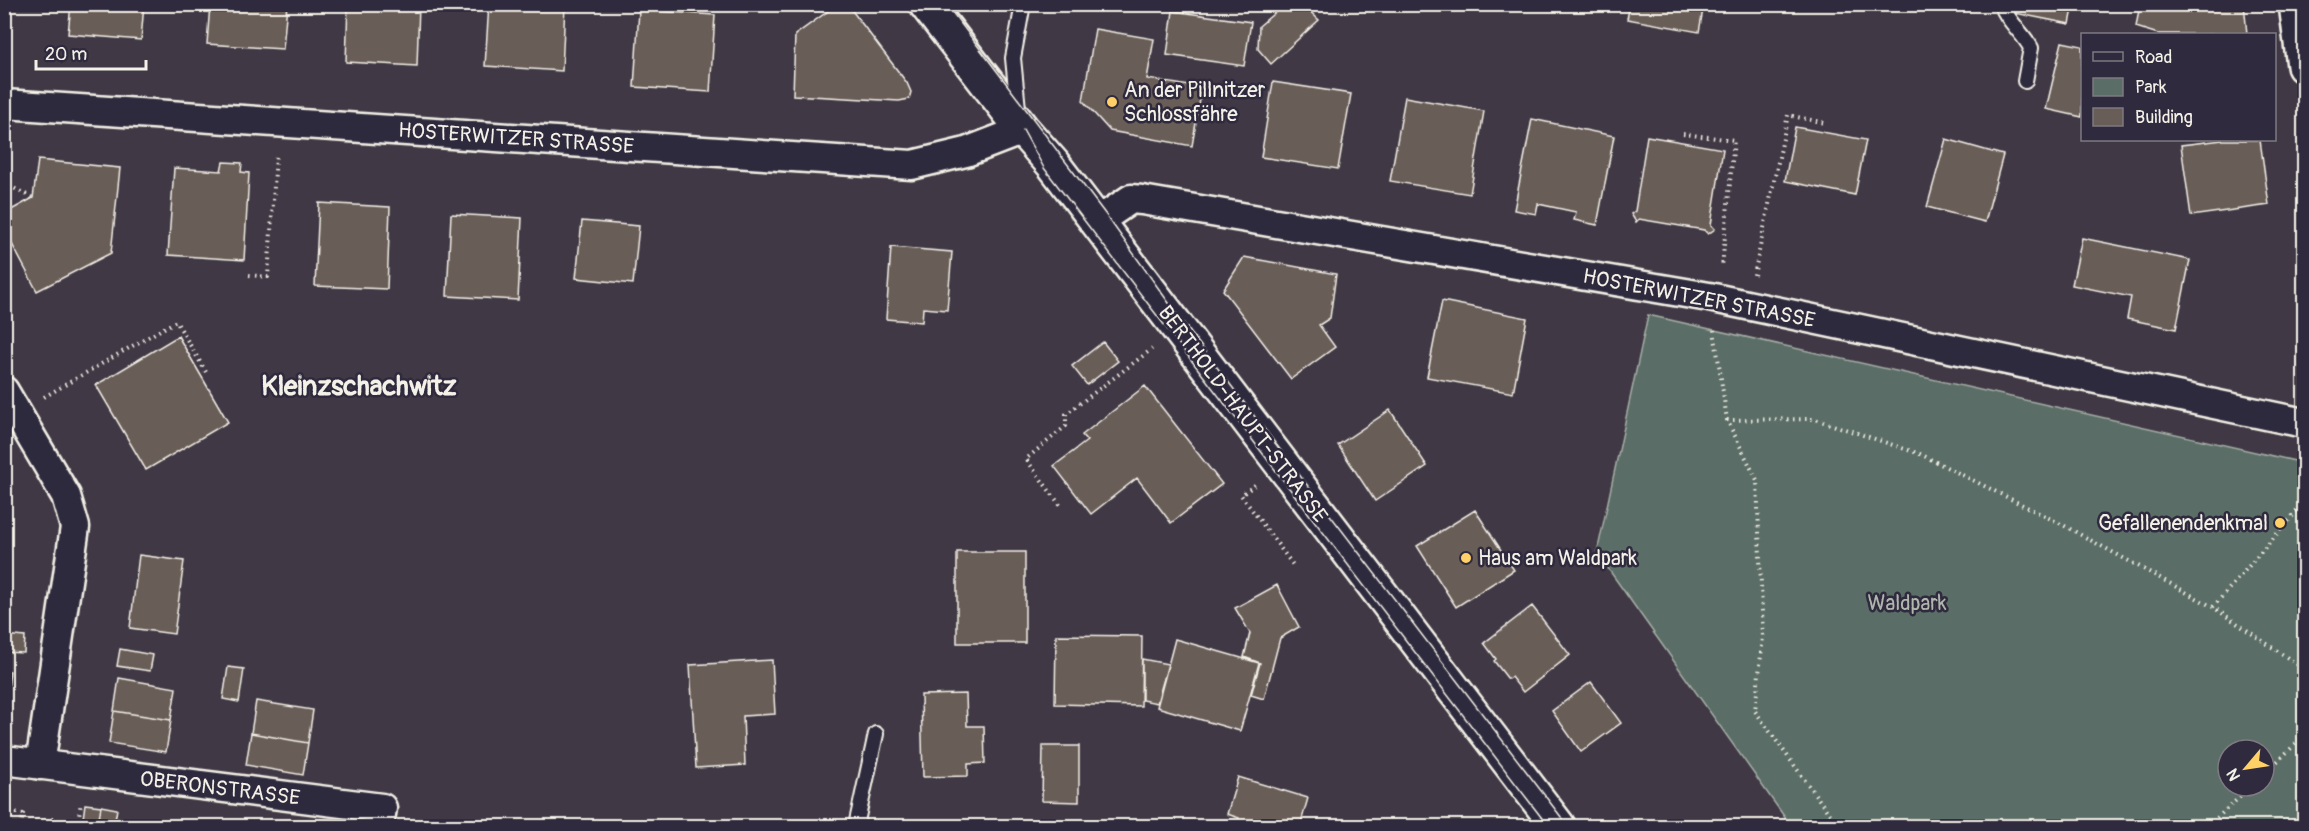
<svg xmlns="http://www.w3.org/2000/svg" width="2309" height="831" font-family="Pangolin,sans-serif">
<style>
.green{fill:#5a6d66;stroke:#a7afa7;stroke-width:1.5;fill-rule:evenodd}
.building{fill:#695d58;stroke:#f4f1e8;stroke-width:1.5}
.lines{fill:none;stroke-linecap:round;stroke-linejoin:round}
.service-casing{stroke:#f4f1e8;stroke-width:18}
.minor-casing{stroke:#f4f1e8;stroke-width:33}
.tertiary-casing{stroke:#f4f1e8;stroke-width:38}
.path{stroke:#f4f1e8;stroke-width:4;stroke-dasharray:1.5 4.5;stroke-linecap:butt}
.service{stroke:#2f2a3d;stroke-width:14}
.minor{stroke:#2f2a3d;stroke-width:28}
.tertiary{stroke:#2f2a3d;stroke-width:33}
.tram{stroke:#f4f1e8;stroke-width:1.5}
.poi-dot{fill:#ffd166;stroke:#2f2a3d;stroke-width:2}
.labels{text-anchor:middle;stroke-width:5;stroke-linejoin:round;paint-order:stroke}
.poi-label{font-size:21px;fill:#f4f1e8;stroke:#2f2a3d;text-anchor:start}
.street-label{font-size:21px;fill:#f4f1e8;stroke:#2f2a3d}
.park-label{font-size:21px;fill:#afb6ae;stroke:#2f2a3d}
.district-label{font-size:27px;font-weight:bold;fill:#f4f1e8;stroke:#2f2a3d}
</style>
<rect width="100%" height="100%" fill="#403945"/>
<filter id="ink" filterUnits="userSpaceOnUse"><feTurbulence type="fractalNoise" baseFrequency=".0167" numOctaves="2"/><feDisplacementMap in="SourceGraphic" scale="12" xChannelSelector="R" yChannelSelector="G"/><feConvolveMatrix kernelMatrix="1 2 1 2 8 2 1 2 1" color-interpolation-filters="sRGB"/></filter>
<g filter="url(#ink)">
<!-- green -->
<path class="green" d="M1648 315 2304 463V826H1791L1597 553ZM2228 750H2264V786H2228Z"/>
<!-- building -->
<path class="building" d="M4 4H8L6 26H4Z
M71 4H144L141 40 68 34Z
M210 4H287L283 49 207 44Z
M348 4H419L417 66 346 62Z
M489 4H565L562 71 485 66Z
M838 4H847L907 83 911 92 909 99 899 101 793 95 795 35Z
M1285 4H1302L1319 20 1271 64 1258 49 1259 26Z
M1630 4H1704L1699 32 1627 19Z
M2012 4H2074L2070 24 2010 12Z
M2140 4H2244L2247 34H2158L2136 27Z
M639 10 715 15 710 92 634 87Z
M1173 11 1251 22 1244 66 1167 55Z
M1095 29 1154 39 1147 79 1202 88 1192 146 1110 131 1083 101Z
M2062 42 2082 46V117L2046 109Z
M1273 82 1351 94 1338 169 1261 157Z
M1405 97 1484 111 1470 194 1390 181Z
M1532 119 1614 136 1597 225 1574 220 1576 212 1538 204 1536 214 1514 210Z
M1795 127 1866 140 1855 195 1785 181Z
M1647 136 1723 149 1711 225 1715 229 1708 234 1704 230 1639 219 1636 222 1631 214 1635 211Z
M1946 139 2003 155 1985 222 1927 207Z
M2223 140H2260L2269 205 2191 216 2181 145Z
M38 160 120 168 111 253 37 291 4 229V214L33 198Z
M223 162 242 163 241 172 249 173 244 260 168 255 174 168 221 171Z
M319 203 390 207 387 289 315 286Z
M451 214 522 218 518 300 447 296Z
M582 221 639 226 633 284 576 278Z
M2082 238 2190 260 2176 329 2127 319 2131 297 2072 285Z
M891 247 952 252 947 310 923 308 922 322 886 319Z
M1244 257 1336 274 1330 318 1319 325 1335 347 1291 379 1223 290Z
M1442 301 1527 318 1513 393 1427 377Z
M178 336 228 422 146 470 96 385Z
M1103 342 1118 361 1087 385 1072 366Z
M1145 386 1222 484 1171 523 1137 478 1091 514 1054 466 1087 441 1082 435Z
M1390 410 1427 466 1375 501 1338 445Z
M1475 510 1514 570 1456 607 1417 546Z
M957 552H1025V643H957Z
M139 555 184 561 174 634 130 628Z
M1277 585 1299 627 1280 638 1264 699 1251 695 1260 663 1244 657 1250 633 1235 608Z
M1532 606 1570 655 1523 692 1511 677 1508 679 1494 661 1496 659 1484 643Z
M4 635 25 637 24 653 4 652Z
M1056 635 1142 636 1141 706 1055 704Z
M1175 639 1259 663 1240 731 1157 707Z
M120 649 153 655 150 671 117 666Z
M1142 659 1168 664 1157 703 1142 700Z
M772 660 775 714 743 716 745 765 696 768 690 665Z
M228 667 244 669 239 702 223 699Z
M4 670 10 671 6 704 4 703Z
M119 678 176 688 171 720 114 711Z
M1591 682 1621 723 1581 752 1552 711Z
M966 694 967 726H984L985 763 968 764V776L923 777 921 695Z
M256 701 313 710 308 743 251 733Z
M114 711 171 720 166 752 109 743Z
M251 733 308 743 303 775 246 765Z
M1043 746H1079V802L1042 801Z
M1238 777 1308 798 1300 826H1236L1239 818 1227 814Z
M85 804 101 806 98 826H82Z
M101 806 117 809 114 826H98Z
M421 820 460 826H420Z
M252 821 282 826H251Z"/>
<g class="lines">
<!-- service casing -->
<g class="service-casing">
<path id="service" d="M2001 4C2007 21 2023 33 2031 48L2025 81
M1018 109 1013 58 1023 4
M856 826 876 734"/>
</g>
<!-- minor casing -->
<g class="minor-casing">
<path id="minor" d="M4 104 912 165 966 152 1023 130
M1097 222 1131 199 1142 200 1709 297 2304 423
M4 391 66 496 75 527 40 765
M4 760 382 808 379 826"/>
</g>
<!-- tertiary casing -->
<g class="tertiary-casing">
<path id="tertiary" d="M926 4 1023 130 1053 164 1558 826
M2296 4 2304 66"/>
</g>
<!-- path -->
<path class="path" d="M1683 134 1734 140 1722 267
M4 183 33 198
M249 275 268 277 276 156
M1754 275 1788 115 1825 123
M1714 330 1727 420 1757 480 1763 637 1755 711 1838 826
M44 397 176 321 206 372
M1727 420 1815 419 1920 454 2061 524 2213 607 2304 669
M1255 485 1241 495 1293 565
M1060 505 1026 459 1066 426V414L1152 349
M2213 607 2304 503
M2264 774 2304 736
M4 811 10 812 8 824
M10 812 23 814 21 826
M51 826 53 819 78 823 81 802
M2208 826 2252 786"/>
<!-- service -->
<use href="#service" class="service"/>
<!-- minor -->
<use href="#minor" class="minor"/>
<!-- tertiary -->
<use href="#tertiary" class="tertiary"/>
<!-- tram -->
<path class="tram" d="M946 4 1106 215 1184 324 1568 826
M1023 130 1044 168 1548 826"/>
</g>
</g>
<!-- markers -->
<g class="poi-dot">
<circle cx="1112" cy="102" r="6"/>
<circle cx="2280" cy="523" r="6"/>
<circle cx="1466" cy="558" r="6"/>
</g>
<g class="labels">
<!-- poi labels -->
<g class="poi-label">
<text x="1124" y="97">An der Pillnitzer<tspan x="1124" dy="24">Schlossfähre</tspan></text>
<text x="2268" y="530" text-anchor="end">Gefallenendenkmal</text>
<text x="1478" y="565">Haus am Waldpark</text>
</g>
<!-- street labels -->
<g class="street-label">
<text transform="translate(516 138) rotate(4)" y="7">HOSTERWITZER STRASSE</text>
<text transform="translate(1699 298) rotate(11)" y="7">HOSTERWITZER STRASSE</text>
<text transform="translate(1243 414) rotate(53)" y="7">BERTHOLD-HAUPT-STRASSE</text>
<text transform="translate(220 788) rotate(7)" y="7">OBERONSTRASSE</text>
</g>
<!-- park labels -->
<g class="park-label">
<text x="1907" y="610">Waldpark</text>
</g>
<!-- district labels -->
<g class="district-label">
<text x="359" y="395">Kleinzschachwitz</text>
</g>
</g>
<!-- margin -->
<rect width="2309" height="831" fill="none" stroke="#2f2a3d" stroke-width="24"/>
<rect x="12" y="12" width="2285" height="807" fill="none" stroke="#f4f1e8" stroke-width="2" filter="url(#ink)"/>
<!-- legend -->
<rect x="2081" y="33" width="195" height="108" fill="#2f2a3d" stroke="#7e7a81" stroke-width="1.5"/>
<rect x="2093" y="52" width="30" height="9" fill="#2f2a3d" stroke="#7e7a81" stroke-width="1.5"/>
<text x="2135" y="63" font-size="18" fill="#f4f1e8">Road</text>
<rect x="2093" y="78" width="30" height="18" fill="#5a6d66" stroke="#7e7a81" stroke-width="1.5"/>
<text x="2135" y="93" font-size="18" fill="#f4f1e8">Park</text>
<rect x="2093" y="108" width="30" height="18" fill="#695d58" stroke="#7e7a81" stroke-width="1.5"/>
<text x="2135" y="123" font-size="18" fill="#f4f1e8">Building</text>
<!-- north arrow -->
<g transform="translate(2246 768) rotate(241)"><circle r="28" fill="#2f2a3d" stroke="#7e7a81" stroke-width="1.5"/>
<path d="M0-4.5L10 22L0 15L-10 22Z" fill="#ffd166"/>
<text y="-9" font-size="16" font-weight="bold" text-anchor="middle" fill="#f4f1e8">N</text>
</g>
<!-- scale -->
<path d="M36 60v9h110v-9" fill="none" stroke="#f4f1e8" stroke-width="3"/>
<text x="45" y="60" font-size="18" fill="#f4f1e8" stroke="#2f2a3d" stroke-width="4.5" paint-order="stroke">20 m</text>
</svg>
